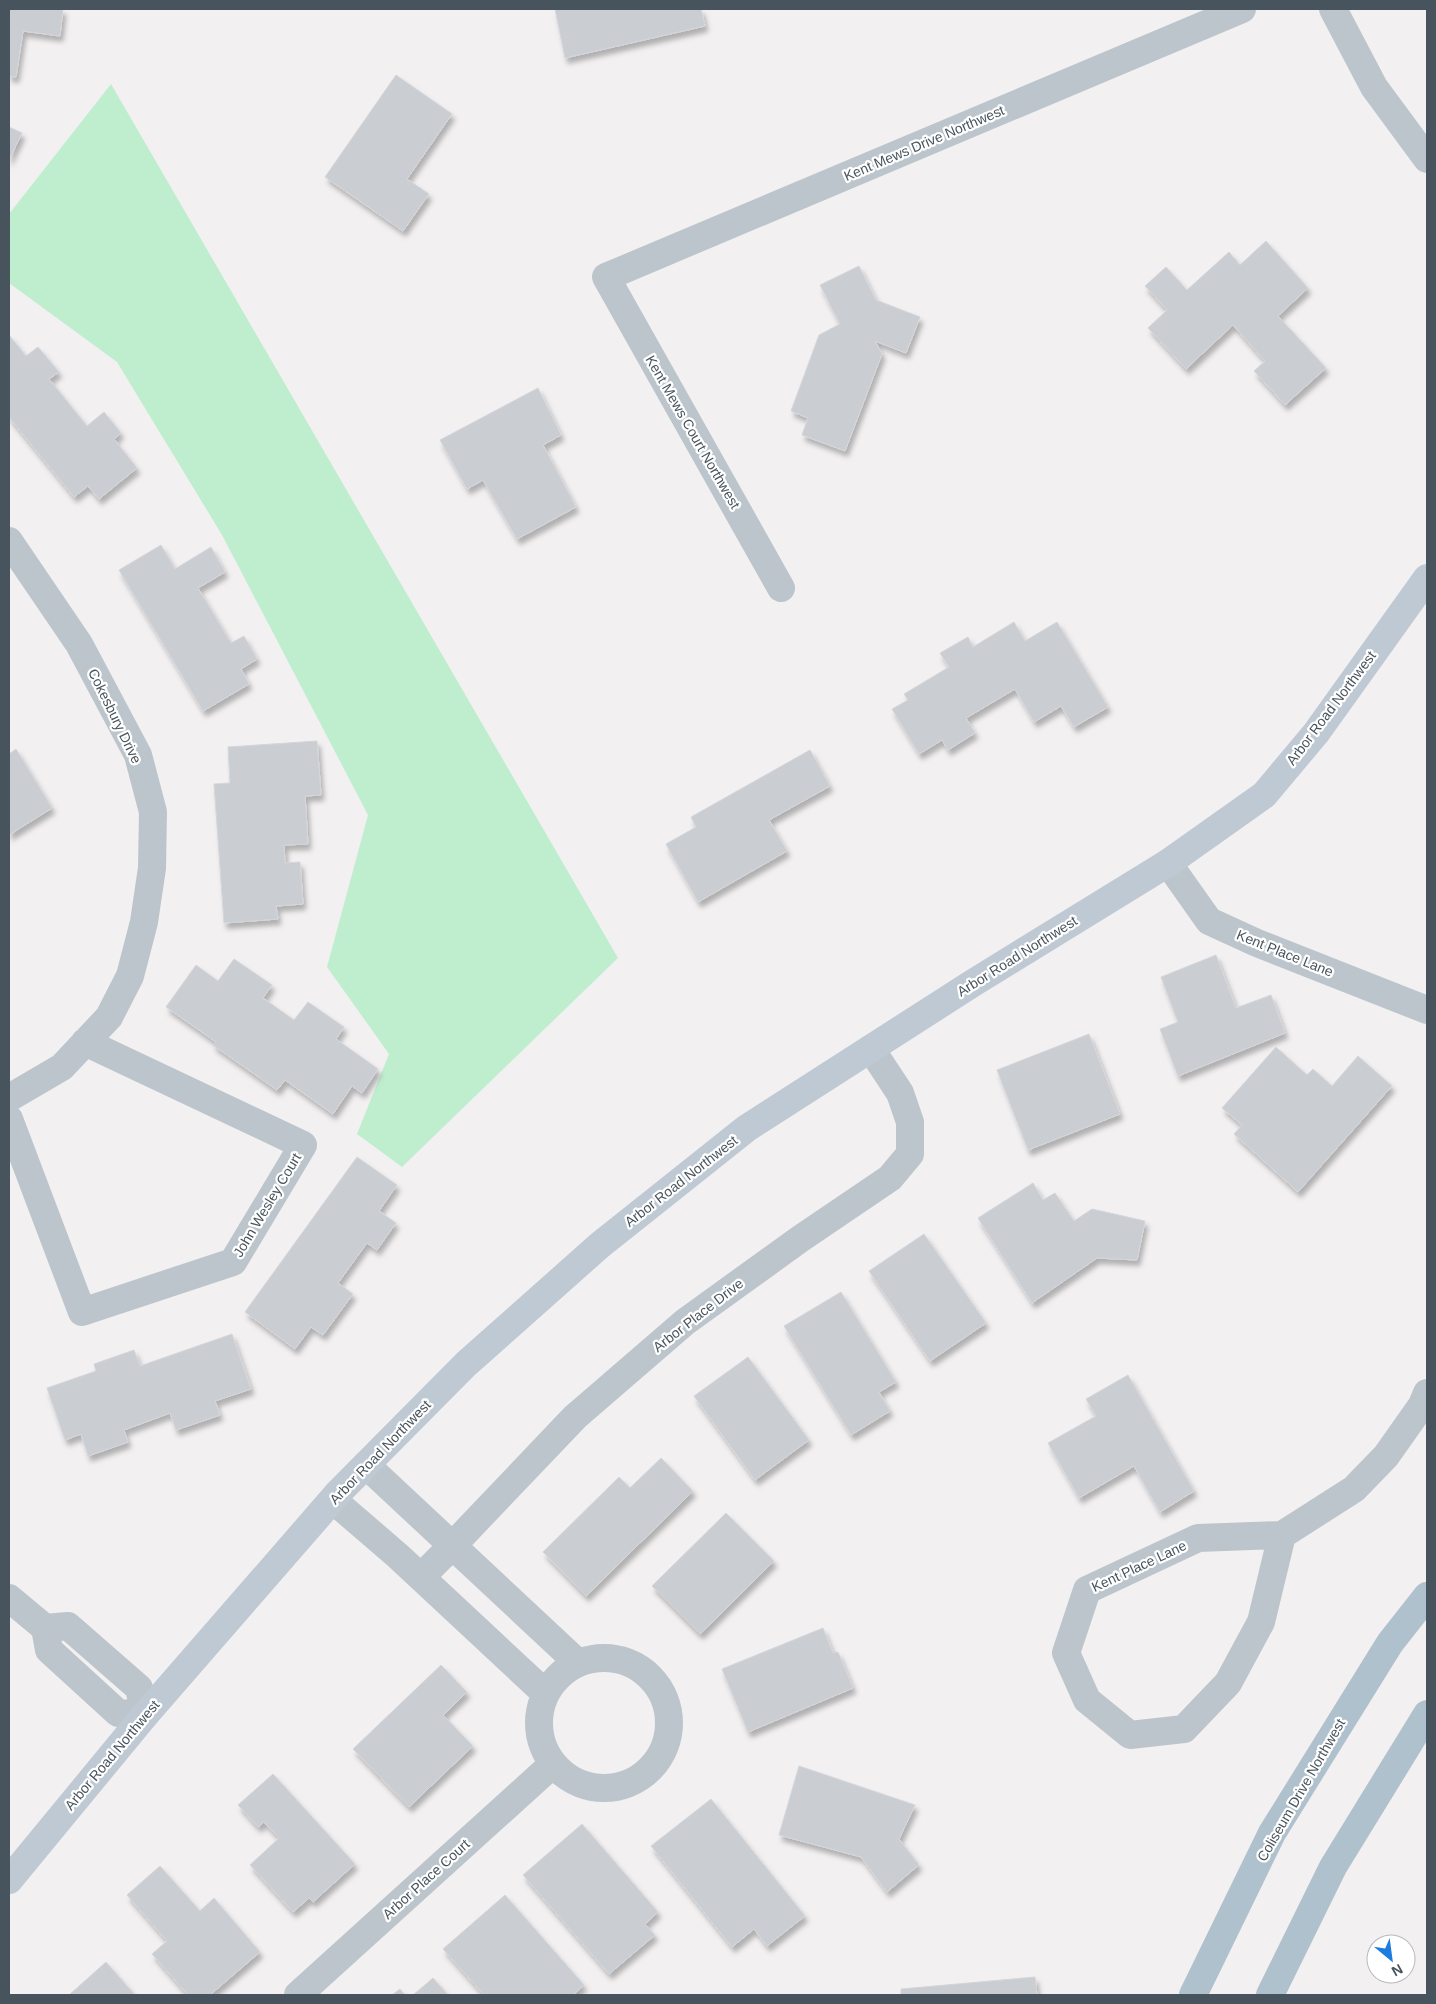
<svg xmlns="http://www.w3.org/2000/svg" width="1436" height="2004" font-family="Arial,sans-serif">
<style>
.green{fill:#bfeecf}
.building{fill:#cacdd2;stroke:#d4d6db;filter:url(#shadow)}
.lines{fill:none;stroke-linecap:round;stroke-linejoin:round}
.street{stroke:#bcc5cc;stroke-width:28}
.secondary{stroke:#bec9d3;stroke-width:28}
.primary{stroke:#b0c1ce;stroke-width:28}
.labels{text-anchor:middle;stroke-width:4.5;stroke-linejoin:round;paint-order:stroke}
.street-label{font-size:14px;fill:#48545d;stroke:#fff}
</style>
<defs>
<filter id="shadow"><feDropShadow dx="3" dy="5.5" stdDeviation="2.5" flood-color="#0004"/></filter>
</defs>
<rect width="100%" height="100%" fill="#f2f0f0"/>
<!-- green -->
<path class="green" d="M111 84 618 958 402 1167 357 1134 389 1054 327 967 368 815 222 535 117 362 9 283V214Z"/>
<!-- building -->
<path class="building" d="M9 9H63L60 36 23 31 16 77 9 76Z
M555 9H701L705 26 565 58Z
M396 75 452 114 407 179 429 194 403 231 325 177Z
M9 127 22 133 9 160Z
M1266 241 1308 288 1278 316 1326 368 1285 405 1254 371 1265 361 1233 325 1186 369 1148 328 1167 310 1145 286 1166 267 1187 290 1229 252 1240 265Z
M859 266 876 300 920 317 906 353 875 341 882 354 845 451 802 435 808 418 791 411 819 335 840 324 820 285Z
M9 335 26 356 38 347 59 372 49 379 87 426 104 412 121 433 114 439 137 468 99 499 88 486 74 497 9 417Z
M538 388 561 435 543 445 576 507 517 539 483 480 467 489 440 440Z
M161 545 175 569 211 547 225 572 198 588 231 643 244 636 257 659 241 669 249 684 203 711 119 570Z
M1014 622 1025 641 1057 622 1108 707 1074 727 1061 706 1034 722 1015 689 966 718 975 733 948 750 942 740 919 754 892 709 908 700 904 694 949 667 940 653 968 637 973 647Z
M317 741 321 795 305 796 308 844 284 845 285 863 300 862 303 904 276 906 278 919 224 923 214 784 230 783 228 747Z
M16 749 52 808 9 835V754Z
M810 750 830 786 769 820 787 851 698 902 666 844 696 827 691 817Z
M1216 955 1236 1008 1271 995 1285 1033 1178 1076 1160 1029 1178 1022 1161 977Z
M234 959 272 985 263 998 294 1020 308 1002 344 1027 336 1039 378 1069 362 1093 352 1086 333 1114 285 1080 277 1090 213 1045 216 1042 166 1007 196 965 218 981Z
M1089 1034 1120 1114 1028 1150 997 1070Z
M1276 1047 1307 1075 1313 1069 1332 1086 1358 1056 1392 1086 1298 1192 1234 1134 1242 1125 1222 1108Z
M357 1157 397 1185 379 1211 396 1223 377 1250 367 1243 338 1283 353 1294 323 1335 311 1327 295 1349 245 1312Z
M1033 1183 1043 1200 1055 1193 1074 1221 1092 1209 1145 1221 1137 1260 1097 1258 1032 1303 978 1218Z
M924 1234 986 1323 930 1361 869 1271Z
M841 1292 896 1382 879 1392 890 1411 851 1435 784 1326Z
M232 1334 251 1389 215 1401 220 1415 176 1430 170 1413 124 1430 128 1442 88 1456 81 1434 65 1440 47 1388 96 1371 94 1364 134 1350 140 1366Z
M748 1357 809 1440 755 1480 694 1396Z
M1128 1375 1194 1491 1160 1512 1134 1466 1079 1498 1048 1443 1096 1416 1086 1399Z
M661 1458 693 1491 586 1596 543 1552 619 1477 630 1488Z
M726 1513 774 1561 700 1634 652 1586Z
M823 1628 833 1653 838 1652 853 1688 748 1732 722 1669Z
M441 1665 467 1692 443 1715 473 1746 409 1807 353 1749Z
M799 1766 915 1805 899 1839 919 1865 887 1892 861 1857 779 1835Z
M273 1774 355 1864 313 1902 309 1898 293 1912 250 1865 279 1838 264 1822 258 1827 238 1805Z
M711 1799 805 1916 767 1946 754 1929 732 1947 651 1846Z
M582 1824 658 1912 645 1924 655 1935 609 1974 523 1875Z
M160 1866 200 1911 214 1898 260 1952 210 1995H188L152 1954 167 1941 127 1895Z
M505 1895 584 1985 573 1995H484L443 1949Z
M106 1962 135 1995H69Z
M1035 1977 1037 1995H901V1989Z
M433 1978 448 1995H413Z
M400 1989 405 1995H392Z"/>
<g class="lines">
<!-- street -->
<path class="street" d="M1333 9 1374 87 1427 159
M9 541 79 644 138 755 153 812 152 868 144 922 130 976 109 1017 62 1067 9 1098
M781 588 606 277 1242 9
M1168 863 1209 921 1257 943 1427 1010
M9 1119 82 1312 233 1262 303 1145 85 1042
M366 1465 577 1662
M333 1500 398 1556 545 1693
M1282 1535 1261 1622 1228 1683 1184 1729 1130 1735 1087 1700 1066 1653 1087 1590 1198 1538Z
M1282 1535 1354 1489 1386 1456 1422 1405 1427 1393
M421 1577 453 1545 575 1417 685 1322 800 1239 890 1178 910 1154V1122L900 1093 871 1049
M9 1598 45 1628 49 1650 118 1713 145 1715 139 1688 68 1626 45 1628
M539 1723a65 65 0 1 1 130 0a65 65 0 1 1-130 0Z
M298 1995 553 1764"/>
<!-- secondary -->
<path class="secondary" d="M9 1880 145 1715 339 1492 466 1364 600 1245 747 1128 973 983 1168 863 1264 795 1316 733 1427 578"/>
<!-- primary -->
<path class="primary" d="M1193 1995 1272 1833 1390 1643 1427 1596
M1270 1995 1333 1867 1427 1714"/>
</g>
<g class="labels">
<!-- street labels -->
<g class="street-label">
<text transform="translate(924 143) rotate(-23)" y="5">Kent Mews Drive Northwest</text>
<text transform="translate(693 432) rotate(60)" y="5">Kent Mews Court Northwest</text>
<text transform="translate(1331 708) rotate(-53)" y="5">Arbor Road Northwest</text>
<text transform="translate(115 716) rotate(64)" y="5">Cokesbury Drive</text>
<text transform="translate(1285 953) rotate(22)" y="5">Kent Place Lane</text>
<text transform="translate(1017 956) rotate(-32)" y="5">Arbor Road Northwest</text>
<text transform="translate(681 1181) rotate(-38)" y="5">Arbor Road Northwest</text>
<text transform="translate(267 1205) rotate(-59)" y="5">John Wesley Court</text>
<text transform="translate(698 1315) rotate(-38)" y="5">Arbor Place Drive</text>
<text transform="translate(380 1452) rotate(-46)" y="5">Arbor Road Northwest</text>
<text transform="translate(1139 1566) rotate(-25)" y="5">Kent Place Lane</text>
<text transform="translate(112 1755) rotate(-50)" y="5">Arbor Road Northwest</text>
<text transform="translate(1301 1790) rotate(-60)" y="5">Coliseum Drive Northwest</text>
<text transform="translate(426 1879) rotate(-42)" y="5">Arbor Place Court</text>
</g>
</g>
<!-- border -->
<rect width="1436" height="2004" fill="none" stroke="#48545d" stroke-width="20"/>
<!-- north arrow -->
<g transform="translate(1391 1959) rotate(151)"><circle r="24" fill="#ffffff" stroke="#b6bbbe"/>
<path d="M0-4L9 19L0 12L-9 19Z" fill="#1d7ddf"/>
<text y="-8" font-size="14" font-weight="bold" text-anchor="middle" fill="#48545d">N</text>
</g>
</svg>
